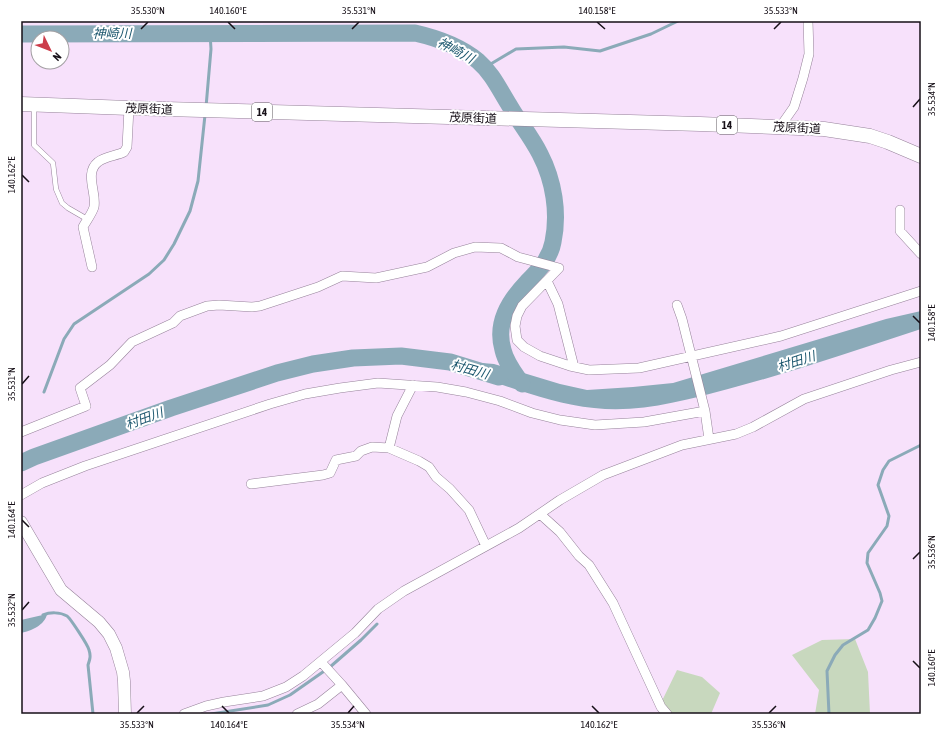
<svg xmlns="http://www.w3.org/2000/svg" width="942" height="735" font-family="'Asap Condensed','Noto Sans JP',sans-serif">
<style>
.green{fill:#c8d8be}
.water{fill:#8baab8}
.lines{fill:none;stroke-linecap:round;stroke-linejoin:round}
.stream{stroke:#8baab8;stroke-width:3}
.river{stroke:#8baab8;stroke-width:17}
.lane-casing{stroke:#96829a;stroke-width:5.5}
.street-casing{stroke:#96829a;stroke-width:10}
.secondary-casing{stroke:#96829a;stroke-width:13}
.primary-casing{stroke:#96829a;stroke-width:15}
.lane{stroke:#fff;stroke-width:4.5}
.street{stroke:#fff;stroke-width:9}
.secondary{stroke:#fff;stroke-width:12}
.primary{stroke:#fff;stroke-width:14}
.ticks{fill:none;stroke:#160f17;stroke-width:1.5}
.labels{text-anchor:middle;stroke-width:4;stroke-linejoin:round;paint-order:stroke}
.shield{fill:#fff;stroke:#5c575d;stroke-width:1}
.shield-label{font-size:11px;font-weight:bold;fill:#160f17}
.street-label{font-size:12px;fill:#160f17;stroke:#fff}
.water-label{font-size:13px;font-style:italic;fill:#1c576e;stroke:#fff}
.neatline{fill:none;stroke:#160f17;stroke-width:1.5}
.ticks-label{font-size:10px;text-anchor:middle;fill:#160f17}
</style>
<rect width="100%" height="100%" fill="#f7e1fb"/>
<!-- green -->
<path class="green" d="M855 639 868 672 870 714H815L819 690 792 655 822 640Z
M677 670 702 677 720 693 711 714H664L659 707Z"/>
<!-- water -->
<path class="water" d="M921 311V329C857 350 793 372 728 389 683 401 640 413 594 408 553 404 514 388 475 376L482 363 494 364 560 384 587 390 633 387 673 383 886 319Z
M47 614C45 625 31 631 21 633V620Z"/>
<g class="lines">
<!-- stream -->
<path class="stream" d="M484 68 516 49 564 47 600 51 651 34 678 21
M206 107 211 49 210 33
M44 392 64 339 74 324 149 274 164 260 174 244 190 211 198 181 205 115
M43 615C50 612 60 612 67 616 70 618 88 645 89 650 91 656 90 659 88 665L93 714
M211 714 268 705 290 695 330 667 361 640 377 624
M829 714 827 671 835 655 843 645 868 630 875 618 882 601 880 593 867 563 868 553 887 526 889 516 878 485 883 470 889 461 921 445"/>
<!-- river -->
<path class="river" d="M21 34 415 33C437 38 460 46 478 61 493 74 500 91 511 108 520 123 532 138 540 154 554 181 559 213 553 242 550 259 538 271 527 282 509 301 495 323 503 350 506 363 515 374 522 384
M21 463 34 457 171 408 277 373 313 364 353 358 401 356 450 362 499 377"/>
<!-- lane casing -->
<g class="lane-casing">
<path id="lane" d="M34 106V145L53 163 56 189 62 203 68 208 87 219"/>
</g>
<!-- street casing -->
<g class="street-casing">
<path id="street" d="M780 127 794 107 803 78 809 54 808 21
M900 210V231L921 254
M92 267 83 227C86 221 92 214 94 207 97 193 84 173 98 162 105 156 116 156 124 152L127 147 129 108
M547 281 558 304 574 367
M677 305 682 319 705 411 709 439
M21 432 86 406 80 388 110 365 132 342 173 323 180 316 207 306 219 305 252 307 260 306 318 287 342 276 376 278 427 267 454 253 475 247 501 248 518 257 559 268 522 306 517 316 515 326 517 340 524 347 540 356 570 366 589 370 639 368 781 336 921 291
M389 448 397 416 413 385
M251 484 323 475 330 473 336 460 356 456 361 451 372 447 389 448 419 461 429 467 436 477 450 489 469 510 486 546
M21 495 42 483 85 466 270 404 305 394 340 388 378 383 437 387 466 392 500 401 532 413 560 420 595 425 644 422 705 411
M540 514 560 532 579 556 589 565 613 603 661 707 667 714
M342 685 366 714
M184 714 206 706 224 702 263 696 286 687 303 676 355 633 378 609 404 591 519 528 560 500 603 475 682 445 736 434 753 427 804 399 891 370 921 362
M297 714 318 704 342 685 321 662"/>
</g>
<!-- secondary casing -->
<g class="secondary-casing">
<path id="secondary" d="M21 522 61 590 99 622 109 634 116 648 123 672 124 681 125 714"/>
</g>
<!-- primary casing -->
<g class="primary-casing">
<path id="primary" d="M21 104 129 108 700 124 824 129 870 136 888 142 921 156"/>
</g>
<!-- lane -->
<use href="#lane" class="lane"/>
<!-- street -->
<use href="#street" class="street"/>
<!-- secondary -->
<use href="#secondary" class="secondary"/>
<!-- primary -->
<use href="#primary" class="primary"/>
</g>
<!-- ticks -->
<path class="ticks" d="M228 22 235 29M597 22 605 29M141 29 148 22M352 29 359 22M774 29 781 22M913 107 920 99M22 175 29 182M913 316 920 323M22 384 29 376M22 520 29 527M913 559 920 552M22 610 29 602M913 661 920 668M222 706 229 713M592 706 599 713M137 713 144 706M348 713 354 706M769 713 776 706"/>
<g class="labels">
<!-- shield labels -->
<g class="shield">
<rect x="252" y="103" width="20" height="18" rx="3"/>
<rect x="717" y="116" width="20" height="18" rx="3"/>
</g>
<g class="shield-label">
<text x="262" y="116">14</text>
<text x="727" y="129">14</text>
</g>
<!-- street labels -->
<g class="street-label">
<text transform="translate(149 109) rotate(2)" y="4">茂原街道</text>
<text transform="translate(473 118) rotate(2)" y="4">茂原街道</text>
<text transform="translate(797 128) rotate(3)" y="4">茂原街道</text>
</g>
<!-- water labels -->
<g class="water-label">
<text x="112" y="38">神崎川</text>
<text transform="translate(456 50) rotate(28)" y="5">神崎川</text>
<text transform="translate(796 361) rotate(-18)" y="5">村田川</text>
<text transform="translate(470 369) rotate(16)" y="5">村田川</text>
<text transform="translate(144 418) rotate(-20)" y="5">村田川</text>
</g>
</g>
<!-- border -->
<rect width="942" height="735" fill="none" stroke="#ffffff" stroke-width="44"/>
<!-- north arrow -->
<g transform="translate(50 50) rotate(133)"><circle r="19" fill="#ffffff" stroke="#a29fa2"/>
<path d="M0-3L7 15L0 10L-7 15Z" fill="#cc3c4a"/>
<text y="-6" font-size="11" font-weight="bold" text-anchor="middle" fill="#160f17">N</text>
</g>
<rect x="22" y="22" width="898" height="691" class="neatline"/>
<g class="ticks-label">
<text x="148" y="14">35.530°N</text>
<text x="228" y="14">140.160°E</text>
<text x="359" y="14">35.531°N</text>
<text x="597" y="14">140.158°E</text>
<text x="781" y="14">35.533°N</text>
<text transform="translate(931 99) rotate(-90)" y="4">35.534°N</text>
<text transform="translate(11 175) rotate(-90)" y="4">140.162°E</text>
<text transform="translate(931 323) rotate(-90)" y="4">140.158°E</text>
<text transform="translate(11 384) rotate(-90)" y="4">35.531°N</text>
<text transform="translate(11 520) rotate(-90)" y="4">140.164°E</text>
<text transform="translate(931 552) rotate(-90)" y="4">35.536°N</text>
<text transform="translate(11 610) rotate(-90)" y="4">35.532°N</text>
<text transform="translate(931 668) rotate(-90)" y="4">140.160°E</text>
<text x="137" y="728">35.533°N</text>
<text x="229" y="728">140.164°E</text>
<text x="348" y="728">35.534°N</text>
<text x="599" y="728">140.162°E</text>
<text x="769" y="728">35.536°N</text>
</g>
</svg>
